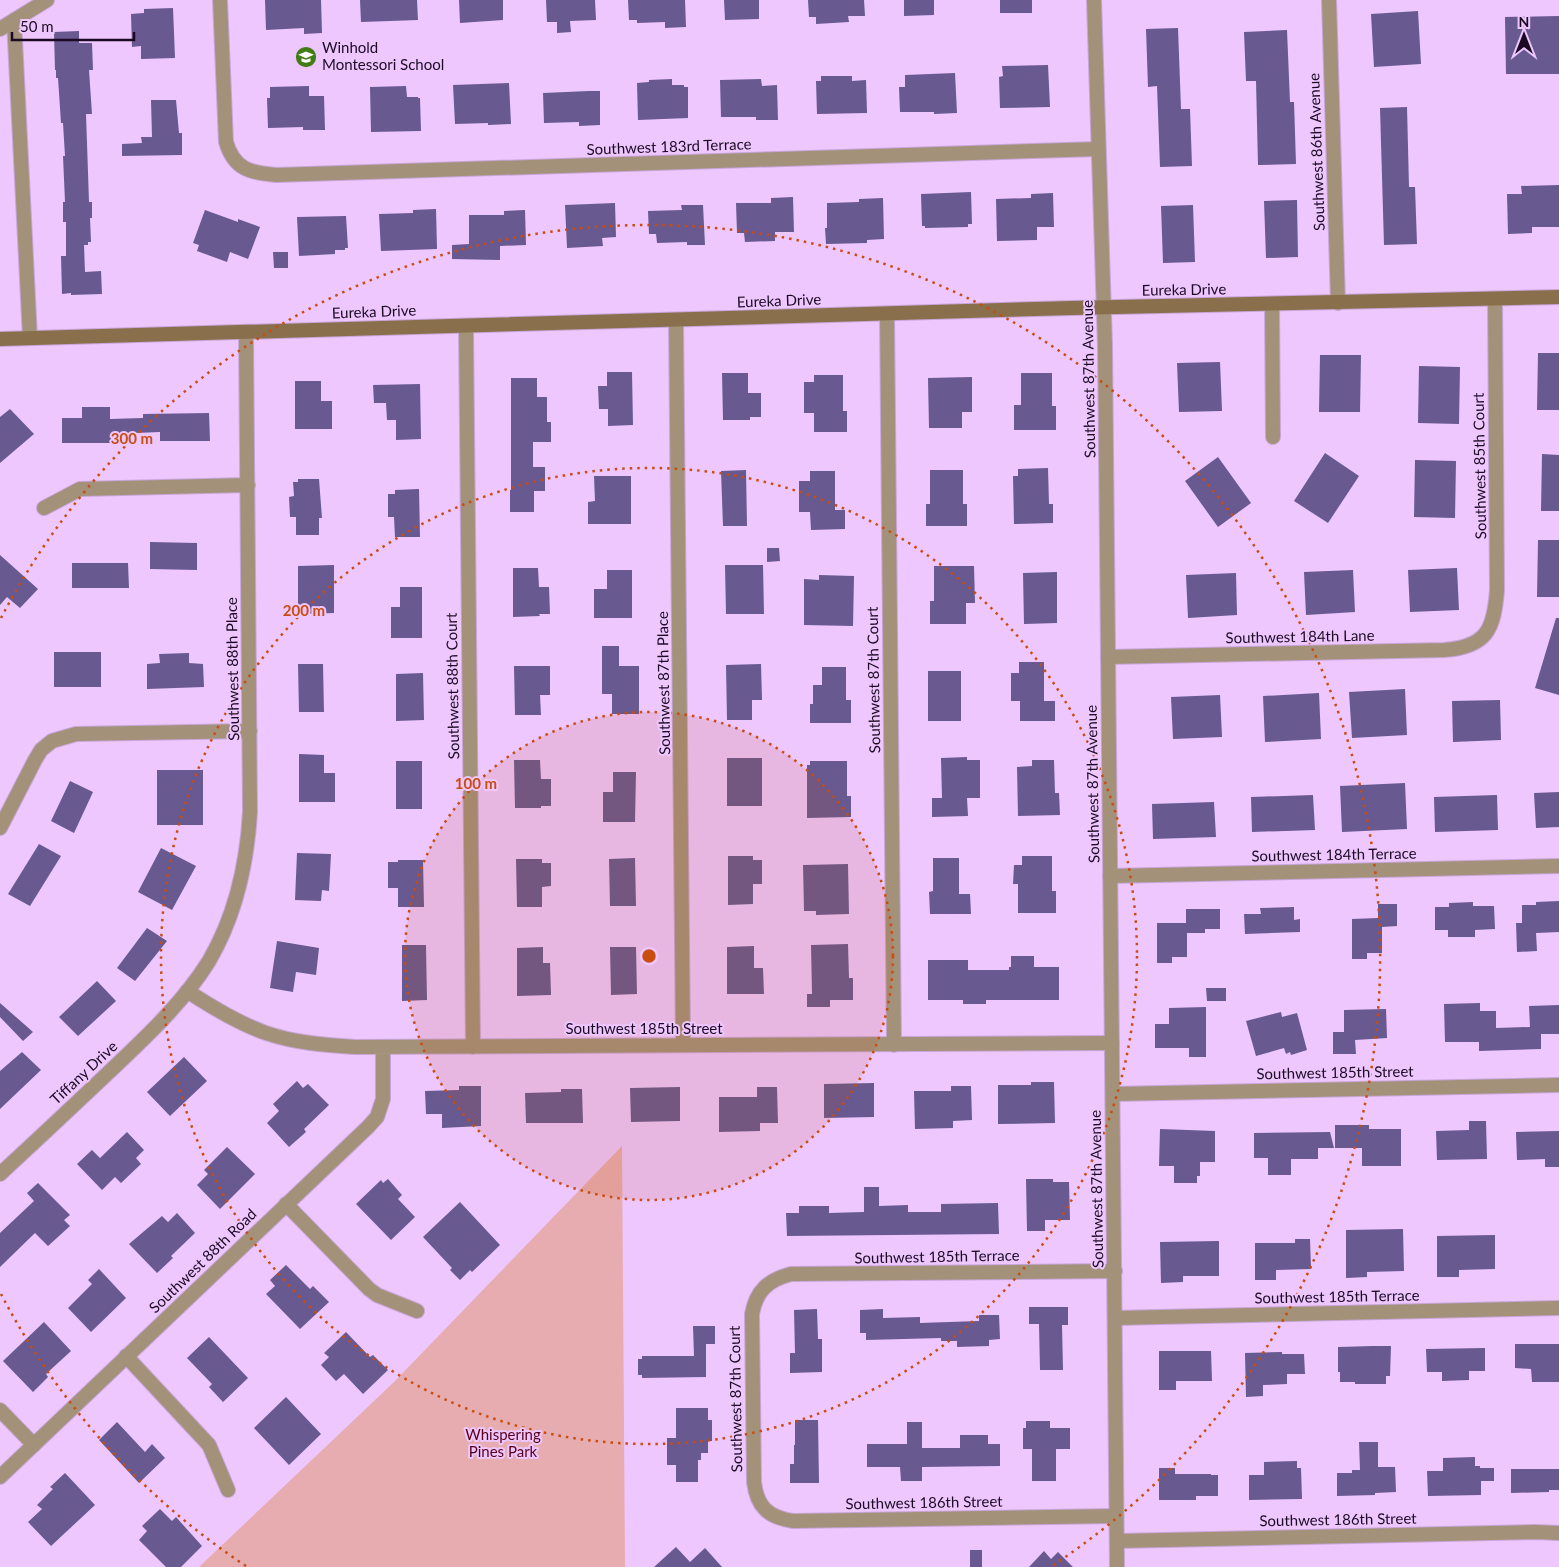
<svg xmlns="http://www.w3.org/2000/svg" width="1559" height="1567" font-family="Lato,sans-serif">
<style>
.green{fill:#e7acaf}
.building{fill:#685991}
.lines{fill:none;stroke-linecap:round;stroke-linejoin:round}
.minor-casing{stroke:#c7a5d7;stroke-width:16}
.tertiary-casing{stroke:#c7a5d7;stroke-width:16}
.secondary-casing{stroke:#c7a5d7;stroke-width:16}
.minor{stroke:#a39179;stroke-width:14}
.tertiary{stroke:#a39179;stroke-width:14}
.secondary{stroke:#896f4b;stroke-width:14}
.ring{fill:none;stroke:#c94d0f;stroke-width:2.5;stroke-dasharray:2.5 5}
.labels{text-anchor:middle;stroke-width:4;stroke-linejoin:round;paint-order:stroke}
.poi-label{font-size:15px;fill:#1c0a23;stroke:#edc7fe;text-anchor:start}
.street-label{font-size:15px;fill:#1c0a23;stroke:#edc7fe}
.park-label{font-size:15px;fill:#580017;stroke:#edc7fe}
.centre{fill:#c94d0f;stroke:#edc7fe;stroke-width:2.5}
.ring-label{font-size:15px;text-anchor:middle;font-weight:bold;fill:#c94d0f;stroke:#edc7fe;stroke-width:4;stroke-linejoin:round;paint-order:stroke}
</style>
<rect width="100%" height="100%" fill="#edc7fe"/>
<!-- green -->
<path class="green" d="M622 1146 625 1567H199L394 1382Z"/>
<!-- building -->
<path class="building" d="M265 0H321L322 33 304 34V28L266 30Z
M360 0H417L418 20 361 22Z
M459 0H503V20L460 23Z
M546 0H595L596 20 570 21 571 32 557 33V22H547Z
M628 0H685L686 27 665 28V22L637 23V20H629Z
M724 0H759V19L725 20Z
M808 0H864L865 16H848L849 22 816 24V17H809Z
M904 0H934V15L904 16Z
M1000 0H1032V13H1000Z
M173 8 175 58 141 59V46L132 47 131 14 144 13V9Z
M1418 11 1421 64 1374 67 1371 14Z
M1559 16V74H1506L1505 17Z
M1178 28 1181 109H1190L1192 166 1160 167 1157 86 1148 87 1146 29Z
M1287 30 1290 102H1294L1296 164 1258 165 1256 81H1246L1244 32Z
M79 31V43H92L93 70H89L92 114H86L89 202H92V218H90L91 242H88V245H84L85 272 101 271 102 294 71 295V293L62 294 61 256H66V222H63V202H65L63 156H65L63 123H61L58 78H56V70H55L54 32Z
M1048 65 1050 107 1000 108 999 77 1003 76 1002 66Z
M955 73 957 113 934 114V112H900L899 87H905V75Z
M821 76H852V81L866 80 867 113 817 114 816 81H821Z
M672 79V85H684V87H688V118L638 120 637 83 649 82V80Z
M761 79 762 86 777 85 778 120H756V117H721L720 80Z
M509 83 511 124 488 125V123L455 124 453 85Z
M309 86V96H324L325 130H303V127L268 128 267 98H270V87Z
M406 86 407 97H418V98H420L421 131 371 132 370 87Z
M589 91H600V125L579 126V122L544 123 543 93Z
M151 100H176L179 133H182V155L122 156V144L142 143 141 137H152Z
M1407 107 1409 187H1415L1417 244 1384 245 1380 108Z
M1559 185V227H1532V233L1508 234 1507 194H1522L1521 186Z
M971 192 972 224H968V227L925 228V226H922L921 194Z
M1053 193 1054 227H1037V240L997 241 996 199 1031 198V194Z
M793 197 794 232H775V241L745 242 744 233H737L736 203H771V198Z
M883 198 884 239 867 240V243L826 244 825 228H827V203L859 202V199Z
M1297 200 1298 257 1266 258 1264 201Z
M615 203 616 237 602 238 603 246 567 248 565 205Z
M681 205H703L705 245H687V242L657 243 656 234H649L648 211 682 210Z
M1193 205 1195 262 1163 263 1161 206Z
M436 209 437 249 381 251 379 214 413 213V210Z
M205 210 238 222V219L260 227 248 259 230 252 227 262 197 251 199 245 193 243Z
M525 210 526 245 500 246V260L452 259V245L469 244V215H504V211Z
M346 216 348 248H345V250H335V254L299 256 297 217Z
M273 252H288V268H274Z
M1538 353H1559V410H1537Z
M1320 355H1361L1360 412H1319Z
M1220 362 1222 411 1179 412 1177 363Z
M1419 366 1460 367 1459 424 1418 423Z
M607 372H632L633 425 608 426V409H599L598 386H607Z
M722 373H748V393H761V417H750V420H723Z
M1021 373H1052V406H1056V430H1014V405H1021Z
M814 375H843V411H847V432H814V413H804V382H814Z
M972 377V412H962V428H929L928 378Z
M511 378H537V397H547V422H551V442H533V467H545V491H534V512H510V490H511Z
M295 381H321V401H332V429H295Z
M420 384 421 439 396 440V420H387L386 403H374L373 385Z
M82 407H110V419L143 418V414L209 413 210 441H160V432L111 434V443H62V418H82Z
M10 409 34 434 0 463V417Z
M1325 453 1359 476 1328 523 1294 501Z
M1542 454 1559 455V511H1541Z
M1218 457 1251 503 1218 527 1185 481Z
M1415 460 1456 461 1455 518 1414 517Z
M1048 468 1049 504H1053V523L1014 524 1013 476H1018V469Z
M746 470 747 526H723L721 471Z
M930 470H963V504H967V526H926V504H930Z
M810 471H835V510H845V529L811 530 810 512H799V481H810Z
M594 476H631V524H588V502L595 501Z
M298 479H319L322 518H319V535H296V517H290L289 497 294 496 293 482H298Z
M419 489 420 537H395L394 517H388V494H395V490Z
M1538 540H1559V597H1537Z
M150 542 197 543V570L150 569Z
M767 548H779L780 561 767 562Z
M0 555 38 589 20 608 7 597 0 605Z
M72 563H128L129 588H72Z
M334 565V613L298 614V566Z
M725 565H763L764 614H726Z
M934 566H974L975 603H966V624H930V601H934Z
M513 568H538L539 587H549L550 614H539L540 616 513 617Z
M1457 568 1459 610 1410 612 1408 570Z
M607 570H632V618H594V589H607Z
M1353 570 1355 612 1306 615 1304 572Z
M1057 572V623L1024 624 1023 573Z
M1236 573 1237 615 1188 618 1186 575Z
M819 575 854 576 853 626 804 625V579L819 580Z
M400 587H422V638H391V607H400Z
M1556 618H1559V695L1535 688Z
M602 646H619V666H639V714H612V694H602Z
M54 652H101V687H54Z
M189 653V663L203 664 204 687 147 689V664L160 663 159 654Z
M1019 662H1044V701H1055V721H1020V701H1011V673H1019Z
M298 664H323L324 712H299Z
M761 664 762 700H752V720H727L726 665Z
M514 666H550V695H540L541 715H515Z
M822 667H846V700H851V723H810V704H813V685H822Z
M928 671H961V721H928Z
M423 673 424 720 396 721V674Z
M1405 689 1407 735 1352 738 1349 692Z
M1319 693 1321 739 1265 742 1263 696Z
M1220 695 1222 737 1173 739 1171 697Z
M1500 700 1501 740 1453 742 1452 701Z
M299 754 324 755V773H335V802H299Z
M967 757V760H980V798H967L968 816 932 817V798H942L941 758Z
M727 758H762V806H727Z
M514 760H540L541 779H551V806H541V808H515Z
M1032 760H1054L1055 793H1059L1060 815 1018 816 1017 767 1032 766Z
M396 761H422V809H396Z
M810 761H847V796H851V817L807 818V765H810Z
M157 770H203V825H157Z
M613 772H636L635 822H603V792H613Z
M70 781 93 792 74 833 51 821Z
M1405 783 1407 829 1342 832 1340 786Z
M1559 792V827L1536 828 1534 793Z
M1313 795 1315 830 1252 832 1251 797Z
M1497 795 1498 830 1435 832 1434 797Z
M1214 802 1216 837 1153 839 1152 804Z
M39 844 61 856 30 906 8 894Z
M161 848 196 866 172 910 138 892Z
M297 853 331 854 329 891 322 890 321 901 295 900Z
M728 856H753V860H762V884H753V904L728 905Z
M1022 856H1052V891H1056V913H1018V884H1013L1014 865H1022Z
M635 858 636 906H610L609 859Z
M933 858H959V894H970L971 914H930L929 892 933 891Z
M516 859H542V863H551V886L542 887V907H517Z
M398 860H423L424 907H398V888H388V862H398Z
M848 864 849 914 816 915V911H804L803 865Z
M1559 901V932L1536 933 1537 951 1517 952 1516 923H1522V905H1536V902Z
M1473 902V906H1494L1495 929 1475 930V937H1448V930H1435V907H1449V903Z
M1378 904H1397V926L1382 927V953H1367V959H1352V919L1378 918Z
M1294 907V920L1300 919V932L1245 934 1244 914H1261L1260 908Z
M1186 909H1220V929H1205V933H1187V957H1172V963H1157V923H1186Z
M147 928 167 941 135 981 117 968Z
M277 941 319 948 316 975 296 972 293 992 270 988Z
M848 944 849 978H853V1000H830V1007H807V994H812L811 945Z
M402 945H426L427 1000 402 1001Z
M754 946V968H763L764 994H727V947Z
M543 947V963H550L551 995 517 996V948Z
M610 947H636L637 994 611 995Z
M1011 956H1034V967H1059V1000H986V1004H963V1000H928V960H968V970H1009V967H1011Z
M97 981 116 1001 78 1036 59 1017Z
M1206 988H1226V1001H1207Z
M0 1003 33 1032 23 1041 0 1017Z
M1480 1003V1011H1496V1028L1530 1027 1529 1006 1559 1005V1034H1541V1049L1479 1051V1042H1445L1444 1004Z
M1206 1007V1057H1189V1048H1155V1024H1169V1008Z
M1386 1009 1387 1038 1355 1040 1356 1054H1333V1032H1344V1010Z
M1281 1012 1282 1017 1297 1013 1307 1050 1291 1055 1290 1052 1286 1054 1284 1048 1256 1056 1246 1021Z
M22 1052 41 1070 0 1109V1071Z
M184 1057 207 1081 170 1116 147 1092Z
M297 1081 303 1088 308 1084 329 1105 304 1129 306 1132 289 1147 267 1123 279 1111 273 1104Z
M1031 1082H1054L1055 1123 998 1124V1085H1031Z
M874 1083V1117L824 1118V1084Z
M459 1086H481V1126L442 1128V1114H426L425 1091 459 1090Z
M951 1086H971L972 1120 953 1121V1128L915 1129 914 1091H951Z
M680 1087V1121L631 1122 630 1088Z
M757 1087H777L778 1123H760V1131L719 1132V1097H757Z
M561 1089H582L583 1123H526L525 1093 561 1092Z
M1469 1121H1486L1487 1159 1437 1160 1436 1131 1469 1130Z
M1335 1125H1369V1129H1401V1166H1362V1148H1335Z
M1160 1129 1215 1131V1162H1200V1176H1197V1183H1174V1166H1159Z
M1559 1131V1167H1545V1159L1517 1160 1516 1132Z
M127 1132 144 1150 136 1158 141 1164 121 1183 115 1177 102 1190 77 1164 92 1150 100 1158Z
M1330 1132 1334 1148H1318V1159H1291V1175H1268V1158H1254V1133Z
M227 1147 255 1174 220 1209 197 1185 208 1174 204 1170Z
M388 1179 402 1195 398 1199 415 1217 391 1240 356 1204 381 1180 383 1183Z
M1026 1179H1053V1182H1069L1070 1220H1045V1231H1027Z
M38 1183 70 1215 64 1220 70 1226 48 1246 35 1233 0 1267V1233L34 1201 27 1193Z
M864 1187H879V1206L908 1205V1212H941V1204L998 1203 999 1234 787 1236 786 1213H799V1206H829V1213L864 1212Z
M460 1202 500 1245 472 1272 470 1270 460 1280 450 1270 452 1268 423 1237Z
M177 1213 195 1233 171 1256 173 1258 157 1273 129 1244 162 1216 168 1222Z
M1403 1229 1404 1271 1367 1272V1277L1346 1278V1230Z
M1495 1235V1269L1459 1270V1277H1437V1236Z
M1295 1239H1310L1311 1269 1276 1270V1280H1255V1243H1295Z
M1219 1241V1276H1183V1282L1161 1283 1160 1242Z
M286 1265 310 1289 313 1286 329 1302 300 1329 266 1294 275 1286 270 1280Z
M99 1269 126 1298 91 1332 68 1308 92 1284 88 1280Z
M1029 1307H1068V1325H1062L1063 1370H1040L1039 1324H1029Z
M817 1309 818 1339H822V1372L790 1373V1353H795L794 1310Z
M883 1309V1318L920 1317V1323L979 1321V1315H999L1000 1339 989 1340V1346L957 1347V1341H941V1338L866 1340V1333H860V1310Z
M44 1322 71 1351 46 1374 48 1377 33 1392 3 1361Z
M693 1326H715V1344H706V1377L642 1378V1375H638V1359H642V1356H694Z
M346 1332 370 1357 373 1355 388 1370 363 1394 344 1374 336 1381 321 1365 329 1357 324 1353Z
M209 1337 248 1378 223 1402 209 1387 212 1384 187 1358Z
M1515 1344H1559V1382H1532L1531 1369 1515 1368Z
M1373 1346H1391L1390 1376H1386V1384H1355V1382H1340V1372H1338V1347Z
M1485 1348V1371H1469V1380L1442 1381V1372H1427L1426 1349Z
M1159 1351H1211L1212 1381H1176V1390H1159Z
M1282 1352V1354H1304L1305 1374H1287V1384L1263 1385V1396L1246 1397 1245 1353Z
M286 1397 321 1434 289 1465 254 1428Z
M676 1408H708V1420H712V1441H708V1453H701V1460H698V1482H676V1465H667V1438H676Z
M795 1420H818L819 1483H790V1464H794V1445H795Z
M1026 1421H1050V1428H1070V1449H1056V1481H1032V1449H1023V1428H1026Z
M117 1422 145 1452 152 1444 165 1458 139 1483 99 1440Z
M907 1422H922V1448H960V1435H988V1444H1000V1466L922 1467V1481H901L900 1467H867V1444H907Z
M1359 1442H1378V1467H1395L1396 1492 1375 1493V1495L1337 1496V1473H1352V1470H1360Z
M1475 1457V1466H1480V1468H1494V1481H1481V1495L1428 1496 1427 1471H1443V1458Z
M1297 1461V1468H1301L1302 1499 1249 1500V1475H1264V1462Z
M1159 1468H1175V1474H1211V1475H1218V1496H1196V1500H1159Z
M1511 1469H1559V1490H1549V1492L1511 1493Z
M65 1473 95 1505 51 1546 28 1522 42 1509 37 1505 53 1489 50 1487Z
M160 1509 172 1521 176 1517 202 1546 181 1567H166L139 1540 147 1531 142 1526Z
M676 1547 690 1562 705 1548 722 1567H654Z
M970 1550H982V1567H970Z
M1044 1551 1051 1559 1058 1552 1073 1567H1029Z"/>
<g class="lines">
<!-- minor casing -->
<g class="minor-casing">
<path id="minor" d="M220 0 226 142C234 169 250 173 276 175L1098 149
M1329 0 1338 303
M14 20 30 338
M0 29 47 0
M1272 305 1273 437
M887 314 894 1045
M676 320 683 1045
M466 326 473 1047
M44 508 80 489 248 485
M1108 657 1444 650C1487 647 1494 629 1497 590L1495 299
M0 828 35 760 41 750 52 741 76 734 250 731
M1110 876 1559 866
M187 991C212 1007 238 1023 266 1033 295 1043 325 1045 355 1047L1112 1043
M1113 1094 1559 1085
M0 1174C36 1141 72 1107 108 1073 144 1039 183 1003 209 961 236 915 247 864 250 812L246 332
M286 1204 369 1289 377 1295 417 1311
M1115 1271 791 1274C768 1280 756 1291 752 1314L754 1482C757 1507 768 1517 793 1521L1116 1516
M1115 1318 1559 1308
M126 1356 209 1445 228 1490
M0 1410 34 1445
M0 1477 368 1127 377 1117 383 1099V1047
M1117 1541 1536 1532 1559 1533"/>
</g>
<!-- tertiary casing -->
<g class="tertiary-casing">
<path id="tertiary" d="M1094 0 1105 346 1117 1567"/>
</g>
<!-- secondary casing -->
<g class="secondary-casing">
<path id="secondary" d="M0 339 1072 308 1559 297"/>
</g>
<!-- minor -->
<use href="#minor" class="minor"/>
<!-- tertiary -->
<use href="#tertiary" class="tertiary"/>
<!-- secondary -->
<use href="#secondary" class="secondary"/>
</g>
<!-- distance rings -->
<circle cx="649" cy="956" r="244" fill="#c94d0f" fill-opacity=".12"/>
<g class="ring">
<circle cx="649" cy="956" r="244"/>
<circle cx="649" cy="956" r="488"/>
<path d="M246 1566A731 731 0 0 1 1 1294M1 618A731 731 0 1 1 1052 1566"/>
</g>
<!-- icons -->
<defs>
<g id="school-disc" transform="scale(1.125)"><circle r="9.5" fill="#427c14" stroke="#edc7fe"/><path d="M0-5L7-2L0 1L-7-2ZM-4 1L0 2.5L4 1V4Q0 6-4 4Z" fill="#fff"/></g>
</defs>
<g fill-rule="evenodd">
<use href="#school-disc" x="306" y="57"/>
</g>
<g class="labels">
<!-- poi labels -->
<g class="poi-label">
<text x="322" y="53">Winhold<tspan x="322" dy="17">Montessori School</tspan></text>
</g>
<!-- street labels -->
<g class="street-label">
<text transform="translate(669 147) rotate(-2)" y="5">Southwest 183rd Terrace</text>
<text transform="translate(1317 152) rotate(-92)" y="5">Southwest 86th Avenue</text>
<text transform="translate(1184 290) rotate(-1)" y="5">Eureka Drive</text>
<text transform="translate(779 301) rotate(-2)" y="5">Eureka Drive</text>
<text transform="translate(374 312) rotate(-2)" y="5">Eureka Drive</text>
<text transform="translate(1089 379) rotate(-91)" y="5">Southwest 87th Avenue</text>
<text transform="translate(1480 466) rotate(-91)" y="5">Southwest 85th Court</text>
<text transform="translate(1300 637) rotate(-1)" y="5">Southwest 184th Lane</text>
<text transform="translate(233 669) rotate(-91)" y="5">Southwest 88th Place</text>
<text transform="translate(874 680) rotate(-91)" y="5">Southwest 87th Court</text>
<text transform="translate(664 683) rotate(-91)" y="5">Southwest 87th Place</text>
<text transform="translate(453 686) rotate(-91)" y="5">Southwest 88th Court</text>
<text transform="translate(1093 784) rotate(-91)" y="5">Southwest 87th Avenue</text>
<text transform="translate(1334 855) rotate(-1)" y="5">Southwest 184th Terrace</text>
<text x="644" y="1034">Southwest 185th Street</text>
<text transform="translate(84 1073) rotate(-43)" y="5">Tiffany Drive</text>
<text transform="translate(1335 1073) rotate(-1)" y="5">Southwest 185th Street</text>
<text transform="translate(1097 1189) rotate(-91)" y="5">Southwest 87th Avenue</text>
<text transform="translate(937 1257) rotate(-1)" y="5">Southwest 185th Terrace</text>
<text transform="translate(203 1261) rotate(-44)" y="5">Southwest 88th Road</text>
<text transform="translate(1337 1297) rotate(-1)" y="5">Southwest 185th Terrace</text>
<text transform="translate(736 1399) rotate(-91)" y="5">Southwest 87th Court</text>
<text transform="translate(924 1503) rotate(-1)" y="5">Southwest 186th Street</text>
<text transform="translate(1338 1520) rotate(-1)" y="5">Southwest 186th Street</text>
</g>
<!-- park labels -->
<g class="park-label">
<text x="503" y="1440">Whispering<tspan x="503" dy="17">Pines Park</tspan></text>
</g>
</g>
<circle cx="649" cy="956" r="8" class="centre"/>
<g class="ring-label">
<text x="132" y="444">300 m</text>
<text x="304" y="616">200 m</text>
<text x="476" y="789">100 m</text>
</g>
<!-- north arrow -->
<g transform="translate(1524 35)" stroke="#edc7fe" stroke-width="4" paint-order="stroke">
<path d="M0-4L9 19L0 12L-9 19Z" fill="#1c0a23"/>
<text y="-8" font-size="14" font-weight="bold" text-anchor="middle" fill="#1c0a23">N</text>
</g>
<!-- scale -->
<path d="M12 32v8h122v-8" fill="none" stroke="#1c0a23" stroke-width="2.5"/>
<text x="20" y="32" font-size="15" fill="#1c0a23" stroke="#edc7fe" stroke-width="4" paint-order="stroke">50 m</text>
</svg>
